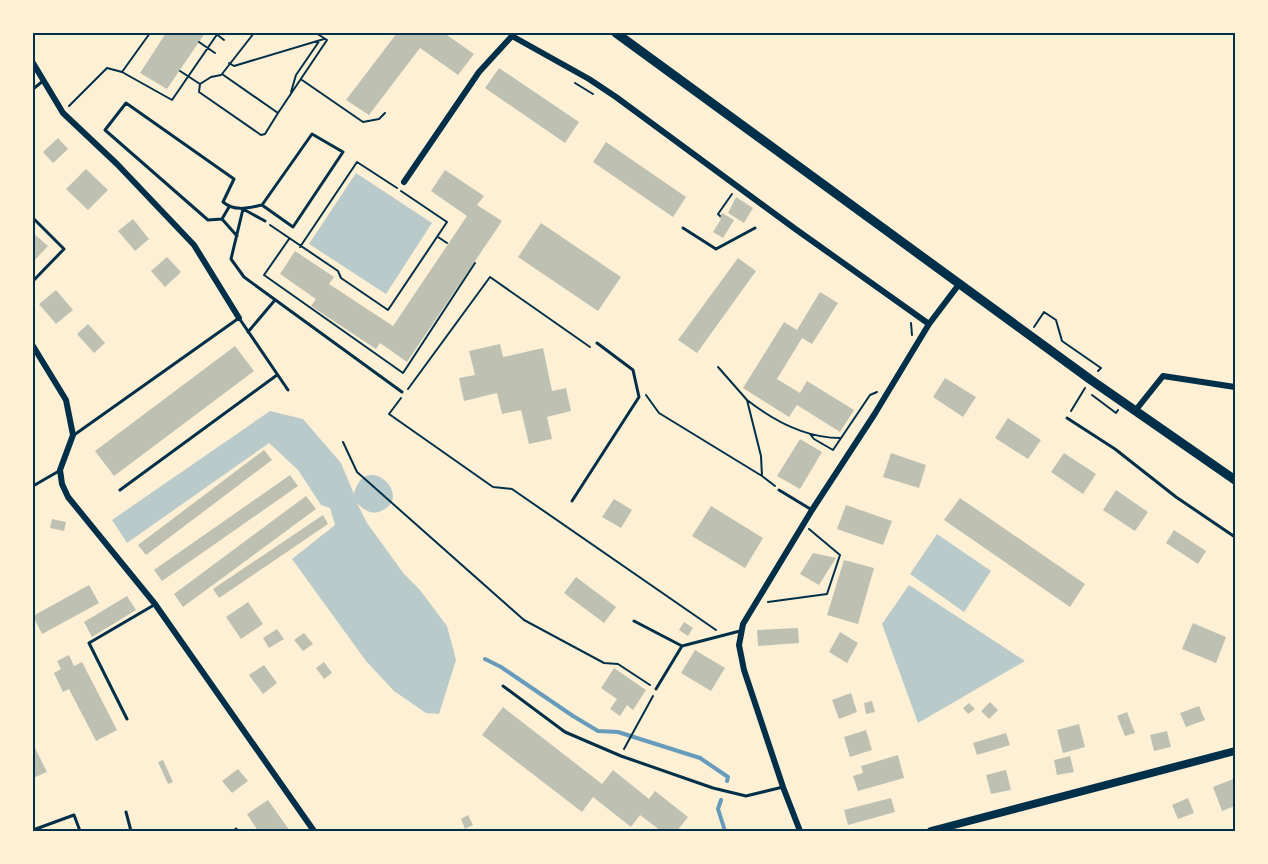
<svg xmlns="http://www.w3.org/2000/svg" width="1268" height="864" font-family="'Golos Text',sans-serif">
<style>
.green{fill:#b9caca}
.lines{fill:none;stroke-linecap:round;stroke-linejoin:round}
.stream{stroke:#669bbc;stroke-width:4}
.building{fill:#bec0b2}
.path{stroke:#003049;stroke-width:2}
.service{stroke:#003049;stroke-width:3}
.minor{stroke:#003049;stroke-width:6}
.tertiary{stroke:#003049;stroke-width:8}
.secondary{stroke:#003049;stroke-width:9}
.neatline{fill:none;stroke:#003049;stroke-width:2}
</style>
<rect width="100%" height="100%" fill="#fdf0d5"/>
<!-- green -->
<path class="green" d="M356 173 432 223 386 294 309 244Z
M270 411 303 419 341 463 354 494C364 449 416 496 381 511 371 516 363 509 357 503L367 523 404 574 420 590 447 626 456 660 439 714 426 713 394 691 366 661 292 559 335 525 330 508 321 505 298 470 269 443 127 543 112 520Z
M937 534 991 571 964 612 910 574Z
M909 585 1025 661 918 723 882 624Z"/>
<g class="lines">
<!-- stream -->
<path class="stream" d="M485 659 501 667 573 716 598 731 618 732 700 758 728 777 727 781
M721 800 718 809 725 831"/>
</g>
<!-- building -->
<path class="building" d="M166 33H205L167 89 140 73Z
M397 33H444L474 54 458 75 420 48 369 115 346 100Z
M499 68 579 122 565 143 485 88Z
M58 138 68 149 53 163 43 152Z
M606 142 686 197 673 217 593 162Z
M86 169 108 190 88 210 66 189Z
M445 170 484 196 477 205 502 221 407 362 380 343 376 349 311 306 316 299 280 274 295 251 334 277 329 284 393 326 467 216 431 191Z
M736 197 753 208 744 223 728 213Z
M722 213 734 220 723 238 713 232 721 219 719 218Z
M133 219 149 239 135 251 118 231Z
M541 223 621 277 598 311 518 257Z
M33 233 48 246 33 262Z
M167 257 181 272 165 287 151 271Z
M738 258 756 271 697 353 678 340Z
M56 290 73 310 56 324 39 304Z
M820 292 838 303 812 344 802 338 777 379 800 393 807 381 854 410 840 432 797 405 789 417 743 388 784 322 797 330Z
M88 324 105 343 94 353 77 334Z
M500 344 503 357 543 348 552 391 566 388 571 411 547 417 552 439 529 444 521 410 502 414 497 393 464 401 459 378 475 375 469 351Z
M235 346 254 371 114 476 95 451Z
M945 378 976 397 963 417 933 397Z
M1008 418 1041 440 1028 459 995 438Z
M800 439 822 452 800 489 777 476Z
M264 450 272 460 146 555 138 545Z
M891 453 926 465 919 488 883 477Z
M1064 453 1096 474 1083 494 1051 472Z
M290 475 298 486 162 581 154 570Z
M1116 490 1148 512 1135 531 1103 510Z
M306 496 316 509 183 607 174 594Z
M960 498 1085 584 1070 607 944 520Z
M614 499 632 510 621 528 602 517Z
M846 505 892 521 883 545 837 529Z
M711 506 763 538 745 568 692 536Z
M323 515 328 524 219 598 213 589Z
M52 519 66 522 64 531 50 528Z
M1174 530 1206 551 1198 564 1166 543Z
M813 553 836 558 819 585 800 574Z
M844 560 874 568 858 624 827 615Z
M576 577 616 607 604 623 564 593Z
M89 585 99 603 42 634 33 616Z
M127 596 136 610 92 637 84 622Z
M248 602 263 624 241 639 226 617Z
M684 622 693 628 688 636 679 630Z
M1193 623 1226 637 1216 663 1182 649Z
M798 628 799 643 758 646 757 630Z
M277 629 284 639 269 648 263 638Z
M840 632 858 643 847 663 829 652Z
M304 633 313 644 303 651 294 640Z
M695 650 725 668 711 691 681 673Z
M69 655 74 666 82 662 117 730 96 741 69 689 63 692 54 673 61 669 57 661Z
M324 662 332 673 324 679 316 668Z
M264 665 277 683 263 694 249 675Z
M614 668 646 690 633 710 627 705 620 716 610 709 617 699 601 688Z
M851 693 857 712 839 719 832 700Z
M872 701 875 712 866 714 864 703Z
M990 702 998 710 989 719 981 711Z
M969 703 975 709 968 714 963 708Z
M1199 706 1205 720 1186 727 1180 713Z
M503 707 602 784 613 770 649 799 655 791 688 817 677 831H661L640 815 631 827 593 797 582 812 482 735Z
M1127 712 1135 733 1125 736 1117 716Z
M1079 724 1085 747 1063 753 1057 730Z
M866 730 872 750 850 757 844 737Z
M1167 731 1171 747 1154 751 1150 735Z
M1006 733 1010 745 977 755 973 743Z
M33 744 47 772 33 778Z
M898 755 904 778 858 791 853 776 863 773 861 766Z
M1070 756 1074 772 1057 775 1054 760Z
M163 760 173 782 168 784 158 762Z
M238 769 248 781 232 793 222 781Z
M1006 770 1011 790 991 794 986 775Z
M1233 779 1235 784V806L1222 811 1213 787Z
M891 798 895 812 848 825 844 810Z
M1188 798 1194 813 1178 819 1172 805Z
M268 800 290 831H258L247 814Z
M468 815 473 825 465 829 461 819Z"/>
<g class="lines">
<!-- path -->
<path class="path" d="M215 33 224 40
M254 33 222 74 278 113 327 40 316 33
M199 42 215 53
M229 63 234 66 324 39
M180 71 200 84 211 77 221 75
M122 72 172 100 218 33
M302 80 363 122 379 119 385 113
M575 83 593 94
M200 84 199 92 261 135 265 134 278 113
M291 92 296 75 320 40
M69 106 107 68 122 72 150 33
M720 216 718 214 732 194
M270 225 338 271 341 278 388 310 447 222 401 191
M438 237 447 243
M289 239 264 275 403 373 475 263
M300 247 357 162 397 188
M911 323 912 335
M1034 327 1044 312 1056 320 1062 341 1101 368 1098 371
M718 367 747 400 761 456 762 476 775 486
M408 389 490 277 590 347
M646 395 659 413 762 476
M1092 395 1116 413 1118 410
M401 398 389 414 493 487 512 489 716 630
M747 400C774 421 805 438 840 438
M1071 411 1085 388
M810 434 814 439 833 450 870 395 877 392
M343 442 357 472 524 620 604 663 618 664 650 685
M768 602 827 594 840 555 809 529
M624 749 653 696"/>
<!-- service -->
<path class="service" d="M33 89 43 81
M229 207 222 219 208 220 105 130 126 103 234 179 223 202C235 212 248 208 262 205L312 134 343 152 293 227 262 205
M33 218 64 249 33 281
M222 219 237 236
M265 221 243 209 231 259 244 277 402 392
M683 228 716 249 755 228
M248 332 275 300
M1067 418 1115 449 1176 497 1235 537
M74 435 239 318 288 390
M33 486 59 471
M120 490 277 375
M779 490 812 510
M572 501 639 397 633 370 597 343
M634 621 682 646
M503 686 565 732 621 756 713 788 746 796 783 787
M656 689 682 646 740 631
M127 719 89 643 154 605
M126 812 131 831
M236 829 237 831
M33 830 74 815 80 831"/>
<!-- minor -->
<path class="minor" d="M33 63 63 113 117 164 194 245 239 318
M404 182 479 72 512 36 589 79 616 97 794 228 929 324
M33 346 66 400 73 435 60 470 62 484 68 497 155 604 314 831
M1135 411 1163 376 1235 387
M800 831 783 787 744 670 739 645 743 624 812 510 874 415 929 324 960 283"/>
<!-- tertiary -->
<path class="tertiary" d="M931 831 1235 751"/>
<!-- secondary -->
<path class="secondary" d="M616 33 1091 380 1235 480"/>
</g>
<!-- border -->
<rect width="1268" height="864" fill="none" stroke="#fdf0d5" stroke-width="69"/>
<rect x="34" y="34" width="1200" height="796" class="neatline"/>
</svg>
